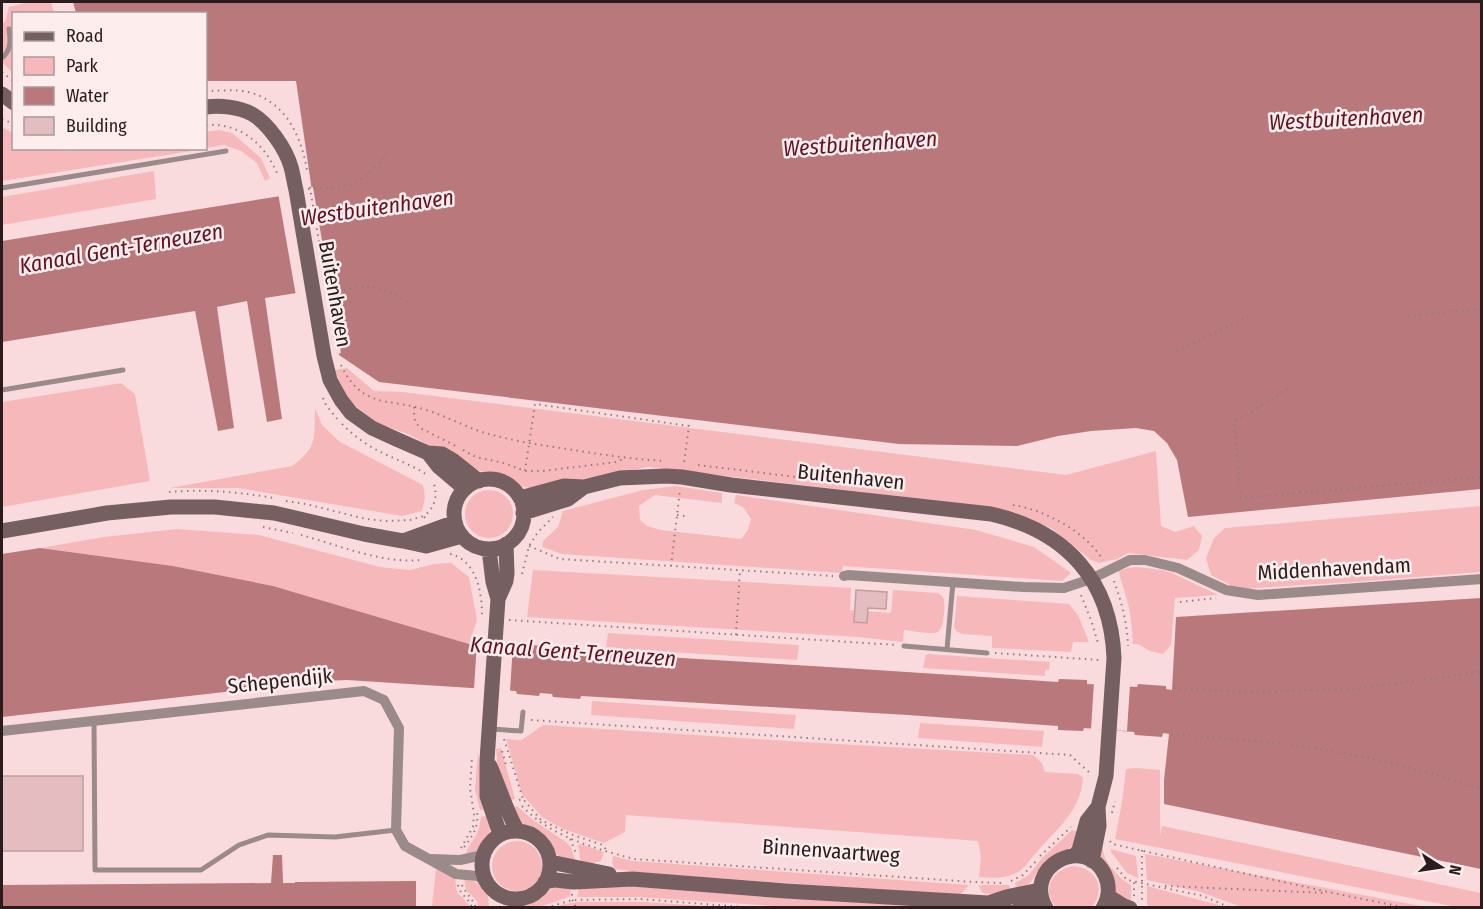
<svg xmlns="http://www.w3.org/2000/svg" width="1483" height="909" font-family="'Fira Sans Condensed',sans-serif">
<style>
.green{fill:#f7b8bc}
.water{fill:#b9787c}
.pier{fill:#fadbdd}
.building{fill:#e3bdbf;stroke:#c19d9f;stroke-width:1.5}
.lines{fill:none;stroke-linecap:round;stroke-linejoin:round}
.path{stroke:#937d7e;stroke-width:2;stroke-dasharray:1.5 4.5;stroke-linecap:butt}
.service{stroke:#9a8a8a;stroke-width:5}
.minor{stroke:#9a8a8a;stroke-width:10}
.secondary{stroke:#755f60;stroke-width:15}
.path-bridge{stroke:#937d7e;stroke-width:2;stroke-dasharray:1.5 4.5;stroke-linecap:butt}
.labels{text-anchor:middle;stroke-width:5;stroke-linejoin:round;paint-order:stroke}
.street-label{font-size:21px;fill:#2a1c1d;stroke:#fdeded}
.water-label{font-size:22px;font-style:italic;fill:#621222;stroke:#fdeded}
</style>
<rect width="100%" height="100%" fill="#fadbdd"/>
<!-- green -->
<path class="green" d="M29 2H51L54 13 14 14 13 73 2 62V23L5 22 9 7Z
M2 127 13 133 14 148H54L65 151 81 148 204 149 2 181Z
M219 130 232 133 261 158 270 178 265 181 257 163 241 151 224 145 206 148V132Z
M154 171 156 199 2 225V197Z
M347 368 374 391 402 392 1066 475 1156 451 1161 526 1175 532 1194 526 1202 536 1199 550 1187 560 1128 553 1117 559 1099 563 1091 560 1051 528 998 508 648 467 534 489 520 486 472 468 408 434 376 423 351 403 334 370Z
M121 383 135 394 150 481 2 507V402Z
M315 408 322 425 340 442 423 485 425 498 422 511 402 516 238 488H170L292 466C318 447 314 438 315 408Z
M676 486 722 493V503L655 495 639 506 640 520 647 526 661 530 741 539 748 530 751 519 743 507 734 503 736 495 976 530 1034 547 1071 573 1062 581 843 566 842 573 562 554 542 547 543 541 558 527 563 511 643 490Z
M465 514a24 24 0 1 1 48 0a24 24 0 1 1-48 0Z
M1481 506V572L1353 582 1238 589 1211 575 1206 558 1214 538 1225 528Z
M177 529 259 535 380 567 410 570 434 564 451 563 469 577 477 620 469 644 272 586 173 566 40 548 104 537Z
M1137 567 1162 570 1172 573 1218 595 1175 598 1171 645 1163 654 1150 651 1138 644H1133C1132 629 1131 614 1127 600 1125 590 1120 581 1119 571L1128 568Z
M533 570 851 588 850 610 891 613 893 590 938 593C942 596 942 595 944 600 945 606 944 629 938 632 932 635 912 631 904 630L903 642 858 637 527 617Z
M957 596 1069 604 1078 615 1089 642H1073L1071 652 992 648V636L962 634 956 631 954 627Z
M608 633 799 645 797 660 606 648Z
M926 654 1050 662 1049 670H1045V676L923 668Z
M592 701 796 715 794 729 591 715Z
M920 723 1044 731 1042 747 918 738Z
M543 725 803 742 1033 755 1042 763 1045 772 1078 774 1083 778C1081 812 1055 830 1036 853 1029 860 1025 869 1016 873 1004 879 992 878 979 877L981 856 978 841 626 815 625 832 604 843 563 829 542 817 522 794 506 739 522 740Z
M501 748 515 799 508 801 498 769 496 749Z
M478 751 481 784 487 809 480 810 475 789Z
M1136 768 1160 770V836L1162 826 1481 893V907H1456L1115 839 1122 802 1126 769Z
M517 806 533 820 566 842 571 847 575 860 559 857 540 834 522 825 511 808Z
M489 815C492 836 488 849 466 855 467 847 471 844 475 837 479 831 480 824 481 817Z
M1072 830 1079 832C1071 855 1061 850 1045 864 1032 874 1037 882 1018 890L1015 883 1029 875 1042 858Z
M1099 838 1103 840C1103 845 1102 850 1104 855 1107 865 1122 881 1131 885V904L1115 893 1101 862Z
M492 866a25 25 0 1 1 50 0a25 25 0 1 1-50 0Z
M580 844 604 852 601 861 590 864 581 863 578 845Z
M1111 849 1136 856 1138 878 1127 873 1111 852Z
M1145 854 1426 907H1242L1200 892 1147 880Z
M613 856 633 861 969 885 961 894 954 895 644 873 615 869 612 863Z
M1073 866C1096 868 1107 888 1092 907H1056C1041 890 1052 870 1073 866Z
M436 869 455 878 457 892 468 904 470 907 429 908 432 906Z
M464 878C482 883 489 888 489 907H478L477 901 466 890Z
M612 885 940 907 806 908 637 897H577L579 888Z
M982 885H1009L1010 887 1009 892 985 894 981 891 979 886Z
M571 886 570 896 566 898 539 907 519 908 535 900 552 889 557 887Z
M1147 886 1226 907 1155 908 1147 905Z
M576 902H644L718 907H554L565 904Z"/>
<!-- water -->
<path class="water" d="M73 2H1481V489L1188 517 1177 460 1167 443 1154 431 1136 428 1091 431 1058 436 1017 446 899 444 379 382 339 355 328 288 265 298 282 419 267 422 247 301 217 307 234 428 218 431 195 311 2 342V241L312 191 296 81H206V14L76 13Z
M40 548 173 566 273 586 469 644 519 647 520 644 543 646V649L555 650 556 647 583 649V652L845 668 1058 682 1059 679 1087 680V684L1137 687 1138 684 1166 686V689L1172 690 1176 617 1481 598V869L1164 804V780L1169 734 1163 733 1162 737 1135 735 1134 732 1084 728 1083 731 1058 730V726L908 715 581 696 580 699 553 697 552 694 540 693 539 696 517 694 516 691 347 680 322 681 2 717V554Z
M273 855H282L283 883H295V882L416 881V907H2V885L271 883Z"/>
<!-- pier -->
<path class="pier" d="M313 187 341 353 336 354 326 292 296 296 278 193Z
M477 642 513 644 510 691 474 689Z
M1094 682 1130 685 1127 731 1091 729Z"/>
<!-- building -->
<path class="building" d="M856 590 887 592 886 609 868 608 867 623 854 622Z
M2 776H83V851H2Z"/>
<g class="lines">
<!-- path -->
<path class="path" d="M2 72 14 82
M206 91C219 91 234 89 248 92 285 101 301 135 307 170
M2 119 14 124
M206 125C240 123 263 142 277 173
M308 189C322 188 338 188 351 184 365 179 378 164 387 153
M326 294C367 285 375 281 411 304
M1408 316 1482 309
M1177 351 1250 316
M341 365C363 411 391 397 429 411 451 418 471 430 493 435 515 441 538 445 561 448 596 454 630 459 665 461
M1288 389 1234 422 1241 498 1482 477
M323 398 326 405 338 420
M414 407C414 417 414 423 422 429L458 447
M342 424C354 436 369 447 385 454 399 461 414 466 427 475
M463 450 476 457 504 463 525 471H543L616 462 620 461 622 458
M698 465 829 481
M525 471 535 404 689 426 684 463
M169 492C204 489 240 492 274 498
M286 501 306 504 366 519 386 521 410 520 424 516
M1013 505C1045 510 1086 532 1103 560
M677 515 685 516
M425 518 424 516C436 507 438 494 433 481
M263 527 293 533
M301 535C338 545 383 564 421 560
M529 546 560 559 833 576
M450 554C476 560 482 591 482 615
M671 566 680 490
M522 574 529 546 538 532 553 517
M1114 581C1122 603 1127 623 1128 646
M1081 595 1092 623 1098 643
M1180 602 1216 598
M509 620 896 645
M736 635 740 570
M995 653 1100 660
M1173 688 1244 692 1353 689 1459 675 1482 671
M531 720 1070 755 1089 772H1093
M1171 734C1217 738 1263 741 1308 747 1367 756 1425 770 1482 789
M504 739 523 799
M502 751 507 768
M519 800 523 799 541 820 570 834 603 845 607 851
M522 806C551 837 594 848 634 859L974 882 1003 883
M1112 813 1115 801
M570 839 576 853
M1110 841 1112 844 1333 893 1407 908
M464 847C473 836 479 826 477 812
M461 848 473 827 474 814 470 788 472 758
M1142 850V901
M1040 856 1071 827
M1117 868 1127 880 1203 896 1231 908
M1011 881 1023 875 1037 860
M458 885C460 895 469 898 472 908
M462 885C466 894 473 899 476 908
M1165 886 1327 893
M572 894V900L575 903V908
M1134 896V881
M546 908 572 900 640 899 756 908"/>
<!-- service -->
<path class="service" d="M2 58C11 50 11 41 9 29
M2 188 226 151
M2 390 123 370
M904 646 987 653
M947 649 953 582
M94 721 95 870H201L239 845 268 835 335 837 396 830
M491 729 521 731 523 712"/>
<!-- minor -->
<path class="minor" d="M844 576 848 575 1023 587 1064 588 1091 579 1130 560H1145L1178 568 1226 590 1258 595 1482 579
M2 731 364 691 384 700 399 728 396 830 405 846 456 874 477 876 486 881
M431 859 460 860 483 855"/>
<!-- secondary -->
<path class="secondary" d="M2 94 14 103
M206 107C220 105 239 107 252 114 268 123 286 149 291 167 293 174 294 182 296 190L324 356 330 380 341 400 351 413 372 428 396 439 428 453 442 454 454 461 479 481
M428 453 438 466 465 489
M454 514a35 35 0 1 1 70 0a35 35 0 1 1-70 0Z
M520 498 564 486 584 487 620 478 666 476 682 477 731 485 991 514C1066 531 1111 580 1114 658L1106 776 1098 807 1099 826 1092 861
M523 513 568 499 584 487
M2 531 107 513 171 507H215L274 513 364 534 403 541 426 546 462 536
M403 541 455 522
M489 549 493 582 498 599 487 760V796L500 834
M498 599 506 581 507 573 506 544
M490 766C499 787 506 810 517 830
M482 865a34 34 0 1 1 68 0a34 34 0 1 1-68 0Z
M1074 856 1079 850 1087 821 1098 807
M550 862 609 874
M545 882 555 880 574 882 632 879 786 891 988 903 1005 908
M1108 896 1124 906 1130 908
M988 903 1006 897 1040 890
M1019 908 1043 903
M1046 908C1022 867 1085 833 1105 875 1110 886 1109 898 1103 908"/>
<!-- path-bridge -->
<path class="path-bridge" d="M310 187 337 353"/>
</g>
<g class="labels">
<!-- street labels -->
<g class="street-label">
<text transform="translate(335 294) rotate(80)" y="7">Buitenhaven</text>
<text transform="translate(851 477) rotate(6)" y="7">Buitenhaven</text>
<text transform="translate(1334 569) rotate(-3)" y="7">Middenhavendam</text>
<text transform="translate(280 681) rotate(-6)" y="7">Schependijk</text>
<text transform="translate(831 851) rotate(4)" y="7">Binnenvaartweg</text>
</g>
<!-- water labels -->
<g class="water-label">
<text transform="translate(1346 118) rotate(-3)" y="8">Westbuitenhaven</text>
<text transform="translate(860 143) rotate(-4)" y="8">Westbuitenhaven</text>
<text transform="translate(377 207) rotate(-8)" y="8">Westbuitenhaven</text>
<text transform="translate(121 248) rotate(-10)" y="8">Kanaal Gent-Terneuzen</text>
<text transform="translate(573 651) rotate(4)" y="8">Kanaal Gent-Terneuzen</text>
</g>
</g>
<!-- border -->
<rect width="1483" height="909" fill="none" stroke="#2a1c1d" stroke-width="6"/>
<!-- legend -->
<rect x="12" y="12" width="195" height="138" fill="#fdeded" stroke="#a9999a" stroke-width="1.5"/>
<rect x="24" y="32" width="30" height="9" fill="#755f60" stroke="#a9999a" stroke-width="1.5"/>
<text x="66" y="42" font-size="18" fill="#2a1c1d">Road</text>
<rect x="24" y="57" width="30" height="18" fill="#f7b8bc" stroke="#a9999a" stroke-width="1.5"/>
<text x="66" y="72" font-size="18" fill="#2a1c1d">Park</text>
<rect x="24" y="87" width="30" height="18" fill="#b9787c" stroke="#a9999a" stroke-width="1.5"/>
<text x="66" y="102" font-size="18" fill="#2a1c1d">Water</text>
<rect x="24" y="117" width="30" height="18" fill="#e3bdbf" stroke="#a9999a" stroke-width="1.5"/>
<text x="66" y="132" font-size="18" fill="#2a1c1d">Building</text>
<!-- north arrow -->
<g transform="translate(1441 867) rotate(102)" stroke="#fdeded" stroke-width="4.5" paint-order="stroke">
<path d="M0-4.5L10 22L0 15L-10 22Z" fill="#2a1c1d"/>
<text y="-9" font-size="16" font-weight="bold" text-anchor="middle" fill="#2a1c1d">N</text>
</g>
</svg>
